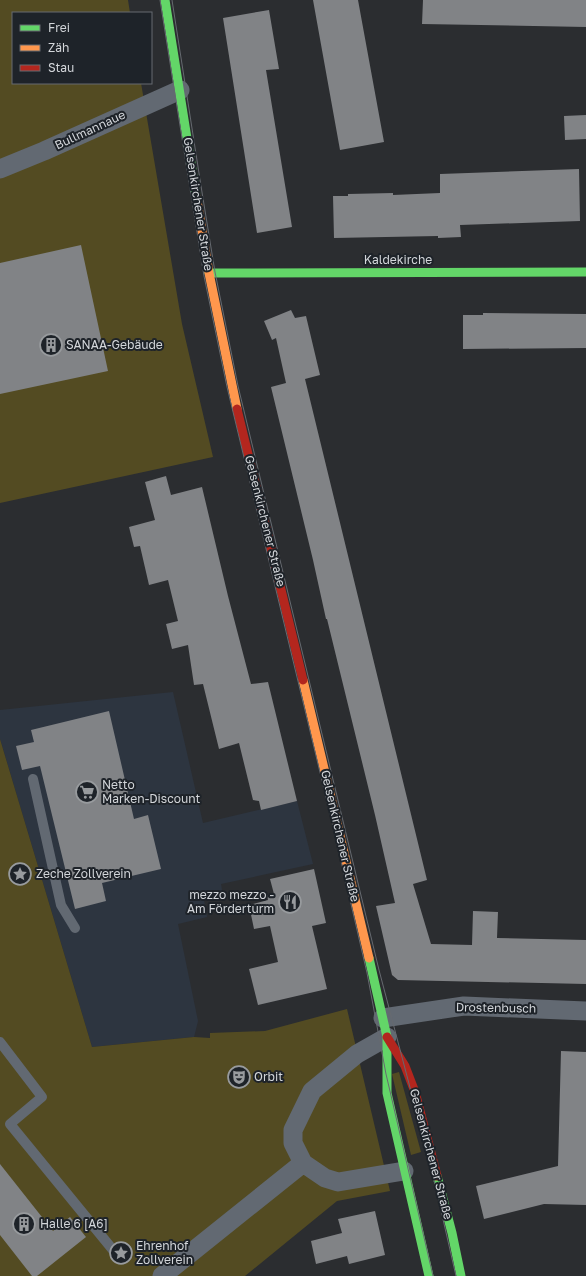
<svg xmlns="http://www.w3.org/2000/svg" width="586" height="1276" font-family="'Golos Text',sans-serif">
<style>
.built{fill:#2d3540}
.green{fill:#534b22}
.building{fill:#818386}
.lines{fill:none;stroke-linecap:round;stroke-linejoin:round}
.lane{stroke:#626972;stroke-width:10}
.street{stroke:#626972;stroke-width:19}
.fast{stroke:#63d668;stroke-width:9}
.slow{stroke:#ff974d;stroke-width:9}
.jam{stroke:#b3261e;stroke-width:9}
.tram{stroke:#666a70;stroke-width:1}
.labels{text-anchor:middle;stroke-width:4;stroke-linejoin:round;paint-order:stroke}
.street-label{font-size:12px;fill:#d3d6da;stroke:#1e2329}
.poi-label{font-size:12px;fill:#d3d6da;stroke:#1e2329;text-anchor:start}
</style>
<rect width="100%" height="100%" fill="#2b2d30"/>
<!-- built -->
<path class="built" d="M173 692 203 823 297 801 313 864 221 884 223 896 204 900 207 917 178 924 198 1021 194 1037 92 1047 0 739V710Z"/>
<!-- green -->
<path class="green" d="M0 0H128L130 13H13V83H141L182 324 213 457 0 503Z
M0 739 92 1047 194 1037 210 1038V1033L265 1031 347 1009 390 1191 337 1201 245 1276H0Z
M399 1072 421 1152 411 1155 392 1074Z"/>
<!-- building -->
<path class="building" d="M313 0H358L384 142 340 150Z
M423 0H586V27L422 24Z
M269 10 279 69 266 70 292 227 257 233 223 18Z
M586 115V139L565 140 564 116Z
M579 169 580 221 460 225 461 237 438 238V236L334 238 333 196H348V194L393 193V195L440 193V174Z
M81 245 108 371 0 394V263Z
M291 310 295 318 306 316 320 375 305 379 427 880 413 884 431 944 472 945 473 911 498 912 497 938 586 940V984L398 980 392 975 376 906 395 903 375 815 327 619H326L313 560 271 387 286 383 276 338 272 340 264 321Z
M483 313 586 314V348L463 349V315H483Z
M166 476 171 495 202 487 228 596 251 684 268 682 297 801 261 810 259 801 253 800 239 743 219 749 203 684 194 685 188 645 172 649 166 624 178 621 168 580 149 585 140 546 134 547 129 527 155 520 145 482Z
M109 711 134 819 148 815 161 869 102 883 106 901 75 909 40 766 22 770 16 746 34 742 31 730Z
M314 869 326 923 312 926 327 989 258 1005 249 969 278 962 270 926 254 929 249 905 268 900 267 895 274 894 270 879Z
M561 1051 586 1052V1205L544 1204 484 1219 476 1186 558 1166Z
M0 1164 53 1231 70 1217 86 1237 37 1276H32L0 1235Z
M375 1211 385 1255 349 1264 347 1256 316 1264 311 1241 342 1233 338 1219Z"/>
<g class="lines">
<!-- lane -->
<path class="lane" d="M33 779 61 905 75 928
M0 1042 42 1097 10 1124 113 1250"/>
<!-- street -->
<path class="street" d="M0 169 44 151 180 90
M383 1018 464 1006 586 1011
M387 1037 357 1054 312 1091 293 1130V1143L303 1163 325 1178 338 1182 404 1171
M162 1276 303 1163"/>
<!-- fast -->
<path class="fast" d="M165 0 196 195
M209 273 586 272
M369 958 387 1037V1093L429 1276
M437 1176 452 1233 461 1276"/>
<!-- slow -->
<path class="slow" d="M196 195 209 273 237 409
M303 680 369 958"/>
<!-- jam -->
<path class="jam" d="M237 409 303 680
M387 1037 405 1066 415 1092 437 1176"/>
<!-- tram -->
<path class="tram" d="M160 0 204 276 227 387 332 822 367 973 386 1074 433 1276
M172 0 201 186 215 272 238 386 379 970 431 1167 456 1276"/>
</g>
<!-- icons -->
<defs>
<g id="building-ring" transform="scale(1.15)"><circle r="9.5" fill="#1e2329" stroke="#989b9e" stroke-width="1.5"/><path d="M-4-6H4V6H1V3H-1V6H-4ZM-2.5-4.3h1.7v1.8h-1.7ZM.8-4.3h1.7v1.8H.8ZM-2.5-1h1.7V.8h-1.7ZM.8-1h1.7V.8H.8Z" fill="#989b9e"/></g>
<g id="supermarket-ring" transform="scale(1.15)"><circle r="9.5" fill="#1e2329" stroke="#989b9e" stroke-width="1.5"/><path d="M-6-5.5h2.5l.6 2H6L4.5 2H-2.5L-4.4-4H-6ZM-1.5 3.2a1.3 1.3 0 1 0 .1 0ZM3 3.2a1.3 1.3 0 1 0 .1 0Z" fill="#989b9e"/></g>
<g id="sight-ring" transform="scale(1.15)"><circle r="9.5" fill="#1e2329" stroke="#989b9e" stroke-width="1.5"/><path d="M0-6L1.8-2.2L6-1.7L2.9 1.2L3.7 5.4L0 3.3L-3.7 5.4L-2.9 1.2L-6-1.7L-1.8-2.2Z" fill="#989b9e"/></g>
<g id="restaurant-ring" transform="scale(1.15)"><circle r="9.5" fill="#1e2329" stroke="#989b9e" stroke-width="1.5"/><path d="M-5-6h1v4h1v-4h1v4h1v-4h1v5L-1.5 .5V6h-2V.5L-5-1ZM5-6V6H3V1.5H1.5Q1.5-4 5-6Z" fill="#989b9e"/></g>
<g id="theatre-ring" transform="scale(1.15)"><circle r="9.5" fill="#1e2329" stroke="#989b9e" stroke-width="1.5"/><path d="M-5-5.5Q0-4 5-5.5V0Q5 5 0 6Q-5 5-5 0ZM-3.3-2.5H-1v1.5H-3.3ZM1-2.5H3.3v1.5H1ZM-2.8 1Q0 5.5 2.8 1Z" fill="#989b9e"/></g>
</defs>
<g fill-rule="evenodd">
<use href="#building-ring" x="51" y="345"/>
<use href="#supermarket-ring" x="87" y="792"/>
<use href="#sight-ring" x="20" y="874"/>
<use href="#restaurant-ring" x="290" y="902"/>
<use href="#theatre-ring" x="239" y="1077"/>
<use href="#building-ring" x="24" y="1224"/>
<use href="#sight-ring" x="121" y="1253"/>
</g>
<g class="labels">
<!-- street labels -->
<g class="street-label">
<text transform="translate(90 130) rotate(-25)" y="4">Bullmannaue</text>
<text transform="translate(198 204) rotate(81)" y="4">Gelsenkirchener Straße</text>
<text x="398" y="264">Kaldekirche</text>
<text transform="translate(265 521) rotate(76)" y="4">Gelsenkirchener Straße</text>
<text transform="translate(340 836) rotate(77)" y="4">Gelsenkirchener Straße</text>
<text transform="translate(496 1008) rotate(1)" y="4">Drostenbusch</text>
<text transform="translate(431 1154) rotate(75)" y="4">Gelsenkirchener Straße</text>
</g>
<!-- poi labels -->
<g class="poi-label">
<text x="66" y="349">SANAA-Gebäude</text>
<text x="102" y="789">Netto<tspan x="102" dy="14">Marken-Discount</tspan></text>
<text x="36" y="878">Zeche Zollverein</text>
<text x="274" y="899" text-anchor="end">mezzo mezzo -<tspan x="274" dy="14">Am Förderturm</tspan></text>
<text x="254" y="1081">Orbit</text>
<text x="40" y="1228">Halle 6 [A6]</text>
<text x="136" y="1250">Ehrenhof<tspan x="136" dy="14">Zollverein</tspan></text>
</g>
</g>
<!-- legend -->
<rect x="12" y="12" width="140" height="72" fill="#1e2329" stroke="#666b70"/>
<rect x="20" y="25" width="20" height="6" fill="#63d668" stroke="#666b70"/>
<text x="48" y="32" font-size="12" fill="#d3d6da">Frei</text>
<rect x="20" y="45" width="20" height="6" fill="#ff974d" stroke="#666b70"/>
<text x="48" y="52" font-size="12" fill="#d3d6da">Zäh</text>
<rect x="20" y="65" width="20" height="6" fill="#b3261e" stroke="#666b70"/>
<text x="48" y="72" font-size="12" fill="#d3d6da">Stau</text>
</svg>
